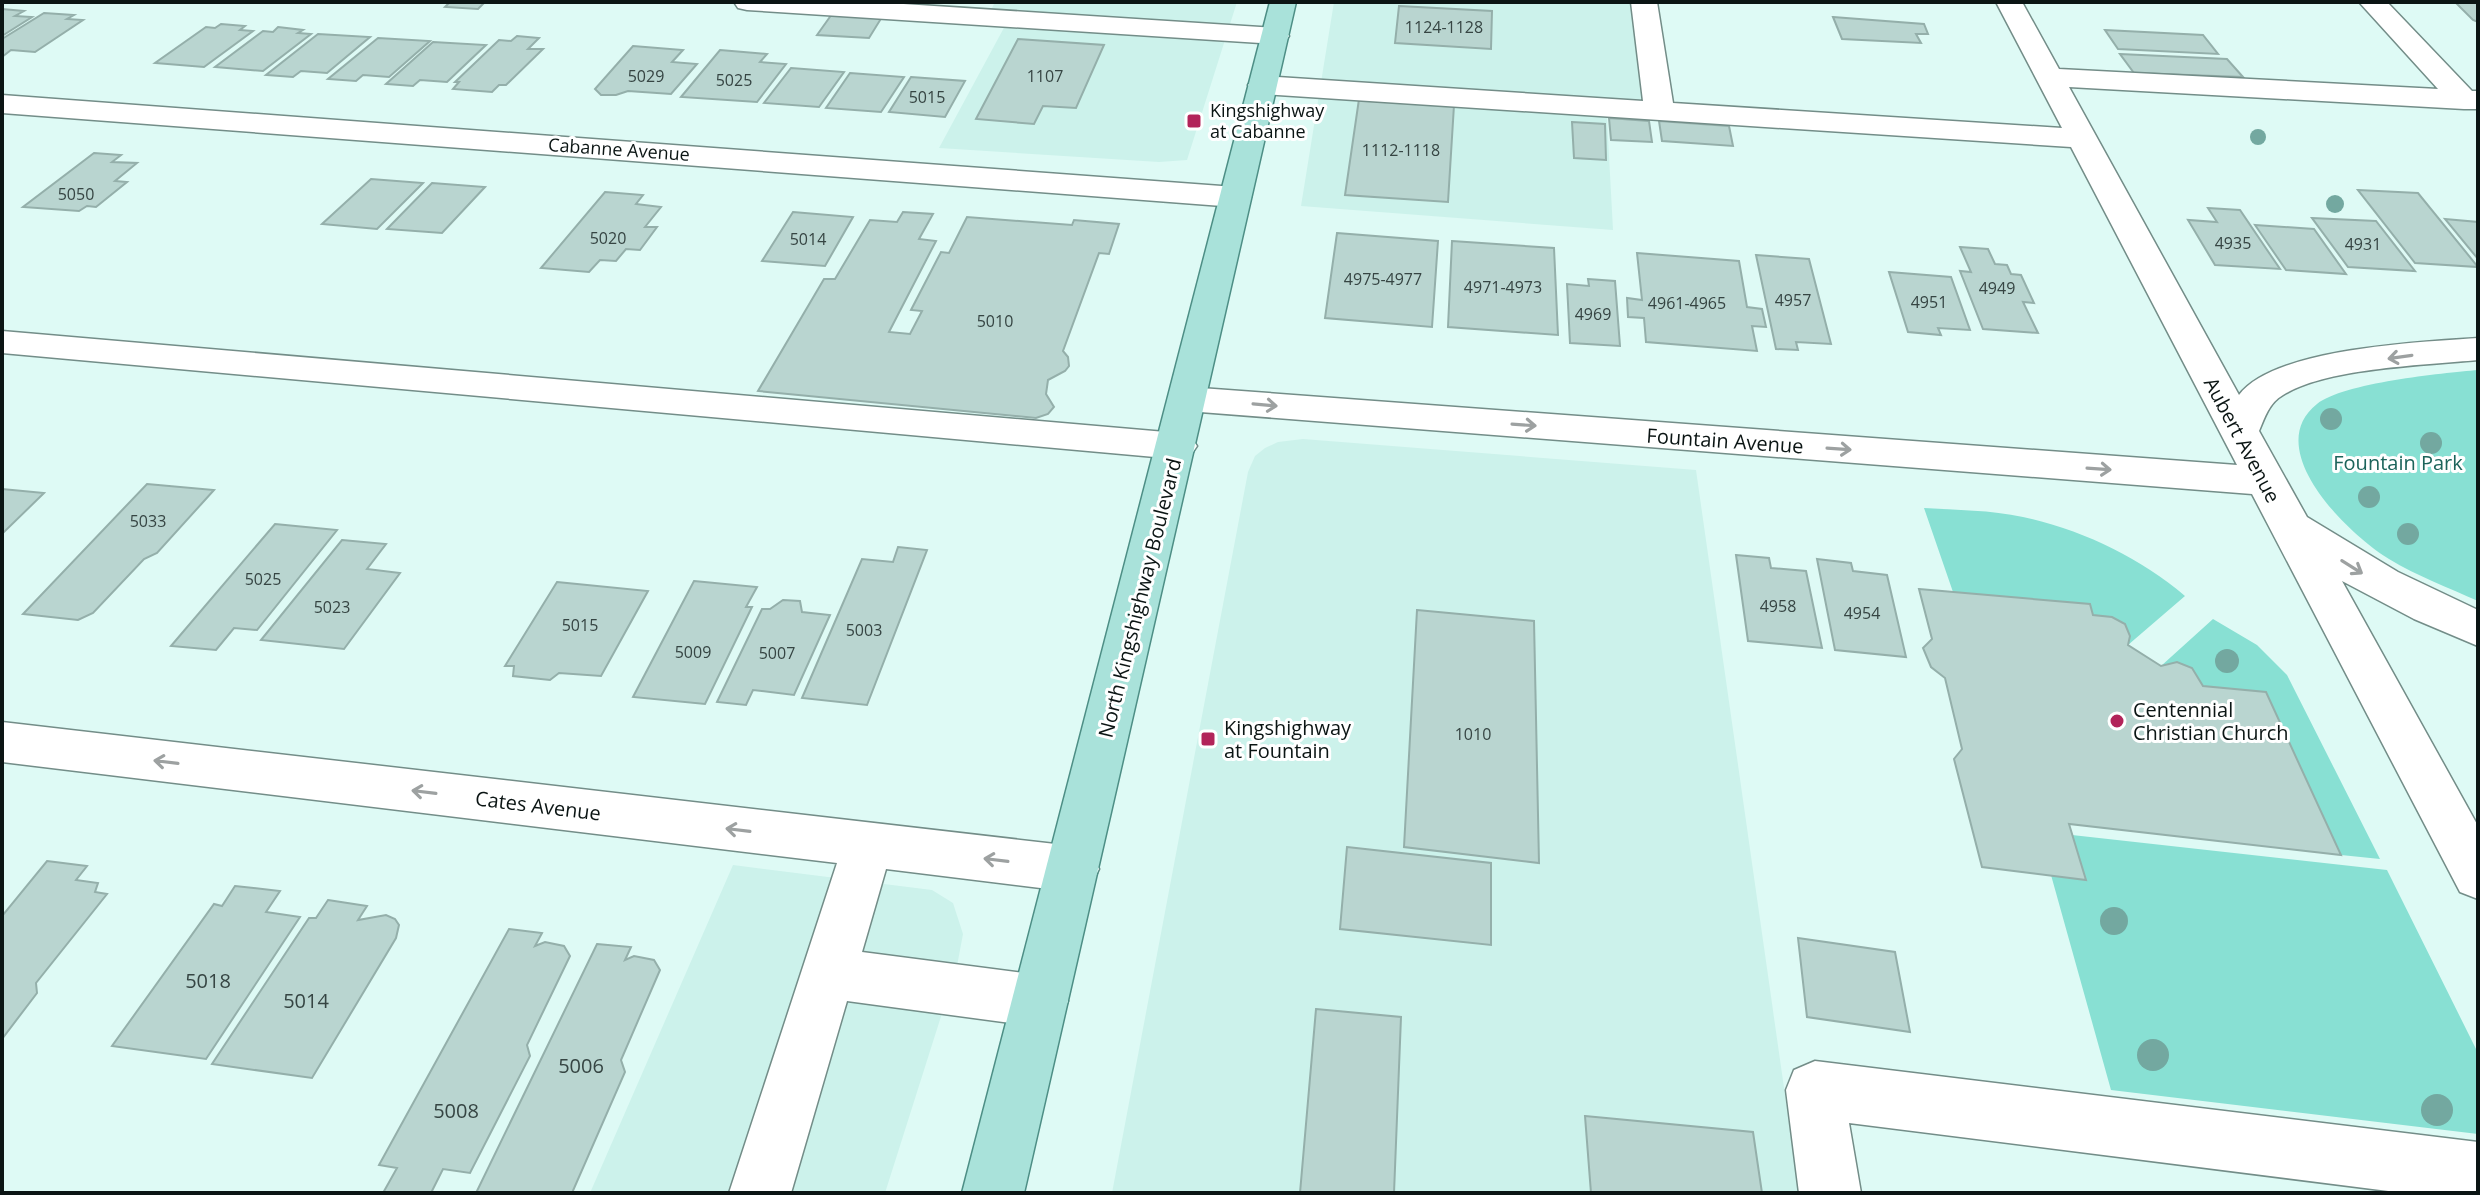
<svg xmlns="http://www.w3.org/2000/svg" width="2480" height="1195" font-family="'Open Sans',sans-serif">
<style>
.built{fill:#ccf2eb}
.green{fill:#88e0d3}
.building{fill:#b9d5d0;stroke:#94afaa;stroke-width:2}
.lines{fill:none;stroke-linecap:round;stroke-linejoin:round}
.minor-casing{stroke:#738d88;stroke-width:3}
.major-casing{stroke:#4d8e85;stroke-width:3}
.minor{fill:#fff;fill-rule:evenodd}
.major{fill:#a9e2da;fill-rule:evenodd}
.tree{fill:#73a8a0}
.oneway{stroke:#9da1a1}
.poi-dot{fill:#b2245a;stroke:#fff;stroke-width:3}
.labels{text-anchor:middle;stroke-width:6;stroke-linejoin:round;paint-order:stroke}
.number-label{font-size:16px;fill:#364543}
.far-poi-label{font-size:18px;fill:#0b1514;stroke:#fff;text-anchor:start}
.far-street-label{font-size:18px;fill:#0b1514;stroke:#fff}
.street-label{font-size:20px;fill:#0b1514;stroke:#fff}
.park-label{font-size:20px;fill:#1c645b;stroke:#fff}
.poi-label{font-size:20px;fill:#0b1514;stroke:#fff;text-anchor:start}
.near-number-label{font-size:20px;fill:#364543}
</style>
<rect width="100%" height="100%" fill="#defaf5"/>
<!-- built -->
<path class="built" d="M995 2H1237L1187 160 1159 162 939 148 1006 24 992 8Z
M1334 2H1633L1645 101 1606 100 1613 230 1301 206Z
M1303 439 1696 470 1799 1193H1112L1248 472 1255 456 1265 448 1278 442Z
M733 865 932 890 953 903 963 934 957 966 885 1193H590Z"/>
<!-- green -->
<path class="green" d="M2478 370V601C2449 588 2417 576 2389 559 2349 535 2260 449 2317 404 2343 383 2442 373 2478 370Z
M1924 508C1956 510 1991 510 2023 517 2082 530 2139 557 2185 596L2128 645C2134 621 2112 617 2093 615L2089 604 1953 592Z
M2213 619 2257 645 2287 675 2380 859 2341 855 2266 693 2203 686 2192 668 2161 666Z
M2072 835 2387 870 2478 1053V1134L2111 1090 2051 875Z"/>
<!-- building -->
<path class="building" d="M450 2H485L478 9 445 7Z
M2455 2H2478V22L2473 20Z
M1399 6 1492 11 1491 49 1395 43Z
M2 9 24 11 15 16 32 17 2 36Z
M44 13 74 15 67 19 83 20 35 52 11 50 2 57V39Z
M832 14 882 17 869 38 817 35Z
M1833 17 1924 24 1928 34H1916L1921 43 1842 39Z
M221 24 245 26 240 30 253 31 204 67 155 63 206 27 215 28Z
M278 27 303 30 298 33 311 34 263 71 215 67 263 31 273 32Z
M2105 30 2203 35 2218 54 2118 49Z
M318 34 370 37 327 73 301 71 293 77 266 75Z
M517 36 539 38 528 49H543L506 85H499L492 92 453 89 459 82H455L499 40 511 41Z
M378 38 430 41 389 77 363 75 356 81 328 79Z
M1018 39 1104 45 1076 108 1043 106 1034 124 976 119Z
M433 42 486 45 447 82 420 80 413 86 386 84Z
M633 46 683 50 672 62 697 64 671 94 628 91 616 95H601L595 89Z
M720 50 767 54 760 62 786 64 757 102 681 97Z
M2120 54 2227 59 2243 77 2134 73Z
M791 68 844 72 819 107 764 103Z
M850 73 904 77 881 112 826 108Z
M911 77 965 81 945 117 889 112Z
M1359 99 1454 105 1448 202 1345 195Z
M1609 118 1649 121 1652 142 1611 140Z
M1659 121 1729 126 1733 146 1662 141Z
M1572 122 1605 124 1606 160 1574 158Z
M94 153 121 155 112 162 137 163 115 181 127 182 96 207 87 206 79 211 23 207Z
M371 179 423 183 377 229 322 224Z
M432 183 485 187 442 233 387 229Z
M2358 190 2418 193 2478 267 2415 263Z
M605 192 643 195 636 204 661 207 645 227H657L640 250 626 249 616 261 600 260 589 272 541 268Z
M2208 208 2240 210 2280 269 2215 265 2188 220 2217 222Z
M793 212 853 217 825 266 762 261Z
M903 212 933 214 919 239 936 241 889 332 910 334 922 311 911 310 941 252 949 253 967 217 1072 225 1074 220 1119 224 1109 254 1099 253 1063 351 1068 357 1069 366 1065 371 1048 380 1046 394 1054 407 1048 414 1036 418 758 391 824 279H835L870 220 897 222Z
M2312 218 2376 221 2415 271 2348 267Z
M2445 219 2478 222V259Z
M2255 225 2314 229 2346 274 2286 270Z
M1337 233 1438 241 1432 327 1325 318Z
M1452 241 1554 248 1558 335 1448 327Z
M1960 247 1988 249 1995 264 2007 265 2011 274 2021 275 2034 303 2023 302 2038 333 1983 329 1960 271 1971 272Z
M1637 253 1739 261 1747 307 1762 309 1766 327 1752 326 1757 351 1646 342 1644 318 1628 317 1627 298 1642 300Z
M1756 255 1809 259 1831 344 1796 342 1798 350 1776 349Z
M1889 272 1951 277 1970 330 1938 328 1941 335 1908 332Z
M1588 279 1615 281 1620 346 1570 343 1567 284 1589 286Z
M147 484 214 490 157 553 144 559 93 613 78 620 23 614Z
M2 489 44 493 2 534Z
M275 524 337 530 257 630 234 628 216 650 171 646Z
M342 540 386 544 367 569 400 573 344 649 261 640Z
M898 547 927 550 867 705 802 698 862 559 893 562Z
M1736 555 1769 558 1771 568 1806 571 1822 648 1748 641Z
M1817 559 1851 563 1853 571 1887 575 1906 657 1835 650Z
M694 581 757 587 746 607H752L705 704 633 697Z
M557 582 648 591 601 676 559 673 550 680 513 676 514 666H505Z
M1919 589 2090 604 2093 615 2112 617 2125 624 2130 636 2128 645 2161 666 2177 662 2192 668 2203 686 2266 692 2341 855 2069 824 2086 880 1982 867 1954 759 1962 749 1945 678 1931 667 1923 648 1932 639Z
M783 600 800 601 802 612 830 615 794 695 753 690 746 705 717 702 762 609H770Z
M1417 610 1534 621 1539 863 1404 847Z
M1347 847 1491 863V945L1340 929Z
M47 861 87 866 76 880 98 883 95 892 107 894 36 983 37 993 2 1039V916Z
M235 886 280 891 266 912 300 917 206 1059 112 1046 214 904 222 906Z
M328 900 367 906 358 920 386 915 395 919 399 925 396 938 312 1078 212 1064 309 918H316Z
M509 929 542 933 535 946 545 942 564 946 570 956 527 1045 530 1056 470 1173 443 1169 431 1193H383L397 1168 379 1165Z
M1798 938 1895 952 1910 1032 1807 1017Z
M597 944 631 947 625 960 634 956 654 960 660 970 621 1060 625 1072 572 1193H476Z
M1316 1009 1401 1017 1394 1193H1300Z
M1585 1116 1753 1132 1762 1193H1591Z"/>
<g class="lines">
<!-- minor casing -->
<g class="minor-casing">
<path id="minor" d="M734 2H873L1275 28 1285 30 1289 36 1285 42 1275 44 747 10 738 8Z
M1631 2H1657L1673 103 2062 128 1996 2H2022L2059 69 2438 89 2359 2H2387L2472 91H2478V109H2464L2069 87 2239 395C2274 348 2421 342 2478 338V360C2426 365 2326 368 2283 395 2269 403 2265 417 2259 431L2307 517 2398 572 2478 610V646L2414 619 2342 581 2478 826V899L2460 892 2252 494 1187 411 1173 408 1168 399 1173 390 1187 387 2237 465 2071 147 1263 94 1253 91 1248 85 1253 79 1263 76 1643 101Z
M2 95 1235 187 1246 190 1251 197 1246 204 1235 207 2 113Z
M2 331 1177 433 1191 437 1197 446 1191 455 1177 459 2 353Z
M2 722 1073 846 1091 853 1099 869 1091 885 1073 892 886 869 862 952 1040 975 1060 982 1068 1001 1060 1020 1040 1027 847 1001 791 1193H729L837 863 2 762Z
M1815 1061 2478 1142V1193H2404L1849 1123 1861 1193H1799L1786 1090 1794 1070Z"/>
</g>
<!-- major casing -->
<g class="major-casing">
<path id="major" d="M1270 2H1296L1024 1193H962Z"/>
</g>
<!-- minor -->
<use href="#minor" class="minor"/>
<!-- major -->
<use href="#major" class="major"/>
</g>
<!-- trees -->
<g class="tree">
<circle cx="2258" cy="137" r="8"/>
<circle cx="2335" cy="204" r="9"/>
<circle cx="2331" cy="419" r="11"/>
<circle cx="2431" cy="443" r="11"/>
<circle cx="2369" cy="497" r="11"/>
<circle cx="2408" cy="534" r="11"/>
<circle cx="2227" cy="661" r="12"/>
<circle cx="2114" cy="921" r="14"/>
<circle cx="2153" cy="1055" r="16"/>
<circle cx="2437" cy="1110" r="16"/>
</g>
<!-- one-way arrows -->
<defs><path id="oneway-shaft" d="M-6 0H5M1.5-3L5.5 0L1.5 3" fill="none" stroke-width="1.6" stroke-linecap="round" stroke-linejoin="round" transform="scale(2)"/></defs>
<g class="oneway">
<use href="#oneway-shaft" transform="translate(2400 357) rotate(172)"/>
<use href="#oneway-shaft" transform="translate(1265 405) rotate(5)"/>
<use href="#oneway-shaft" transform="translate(1524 425) rotate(4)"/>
<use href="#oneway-shaft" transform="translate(1839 449) rotate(4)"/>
<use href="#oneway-shaft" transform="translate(2099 469) rotate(4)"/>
<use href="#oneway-shaft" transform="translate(2352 567) rotate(32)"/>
<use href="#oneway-shaft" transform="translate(166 762) rotate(-173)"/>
<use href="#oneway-shaft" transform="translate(424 792) rotate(-173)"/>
<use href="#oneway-shaft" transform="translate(738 830) rotate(-173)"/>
<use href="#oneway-shaft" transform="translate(996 860) rotate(-173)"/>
</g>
<!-- markers -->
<g class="poi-dot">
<rect x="1186" y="113" width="16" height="16" rx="4"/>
<circle cx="2117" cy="721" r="8"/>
<rect x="1200" y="731" width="16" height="16" rx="4"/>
</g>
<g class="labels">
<!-- number labels -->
<g class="number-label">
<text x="1444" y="33">1124-1128</text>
<text x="646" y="82">5029</text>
<text x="1045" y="82">1107</text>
<text x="734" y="86">5025</text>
<text x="927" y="103">5015</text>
<text x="1401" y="156">1112-1118</text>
<text x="76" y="200">5050</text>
<text x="608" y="244">5020</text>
<text x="808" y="245">5014</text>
<text x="2233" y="249">4935</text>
<text x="2363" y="250">4931</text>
<text x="1383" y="285">4975-4977</text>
<text x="1503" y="293">4971-4973</text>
<text x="1997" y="294">4949</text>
<text x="1793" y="306">4957</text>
<text x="1929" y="308">4951</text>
<text x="1687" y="309">4961-4965</text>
<text x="1593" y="320">4969</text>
<text x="995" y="327">5010</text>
<text x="148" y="527">5033</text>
<text x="263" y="585">5025</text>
<text x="1778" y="612">4958</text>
<text x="332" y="613">5023</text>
<text x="1862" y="619">4954</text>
<text x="580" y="631">5015</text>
<text x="864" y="636">5003</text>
<text x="693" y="658">5009</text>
<text x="777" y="659">5007</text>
<text x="1473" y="740">1010</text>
</g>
<!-- far-poi labels -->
<g class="far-poi-label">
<text x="1210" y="117">Kingshighway<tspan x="1210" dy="21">at Cabanne</tspan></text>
</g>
<!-- far-street labels -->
<g class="far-street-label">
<text transform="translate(619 150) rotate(4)" y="6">Cabanne Avenue</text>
</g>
<!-- street labels -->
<g class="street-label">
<text transform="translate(2242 440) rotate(62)" y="7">Aubert Avenue</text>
<text transform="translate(1725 441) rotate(4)" y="7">Fountain Avenue</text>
<text transform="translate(1140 598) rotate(-76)" y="7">North Kingshighway Boulevard</text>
<text transform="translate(538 806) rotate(7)" y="7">Cates Avenue</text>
</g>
<!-- park labels -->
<g class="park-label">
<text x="2398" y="470">Fountain Park</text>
</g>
<!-- poi labels -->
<g class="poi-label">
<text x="2133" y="717">Centennial<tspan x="2133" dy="23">Christian Church</tspan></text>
<text x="1224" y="735">Kingshighway<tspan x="1224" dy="23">at Fountain</tspan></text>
</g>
<!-- near-number labels -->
<g class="near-number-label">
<text x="208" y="988">5018</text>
<text x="306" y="1008">5014</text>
<text x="581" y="1073">5006</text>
<text x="456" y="1118">5008</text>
</g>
</g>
<!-- border -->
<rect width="2480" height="1195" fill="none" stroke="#0b1514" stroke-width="8"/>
</svg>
